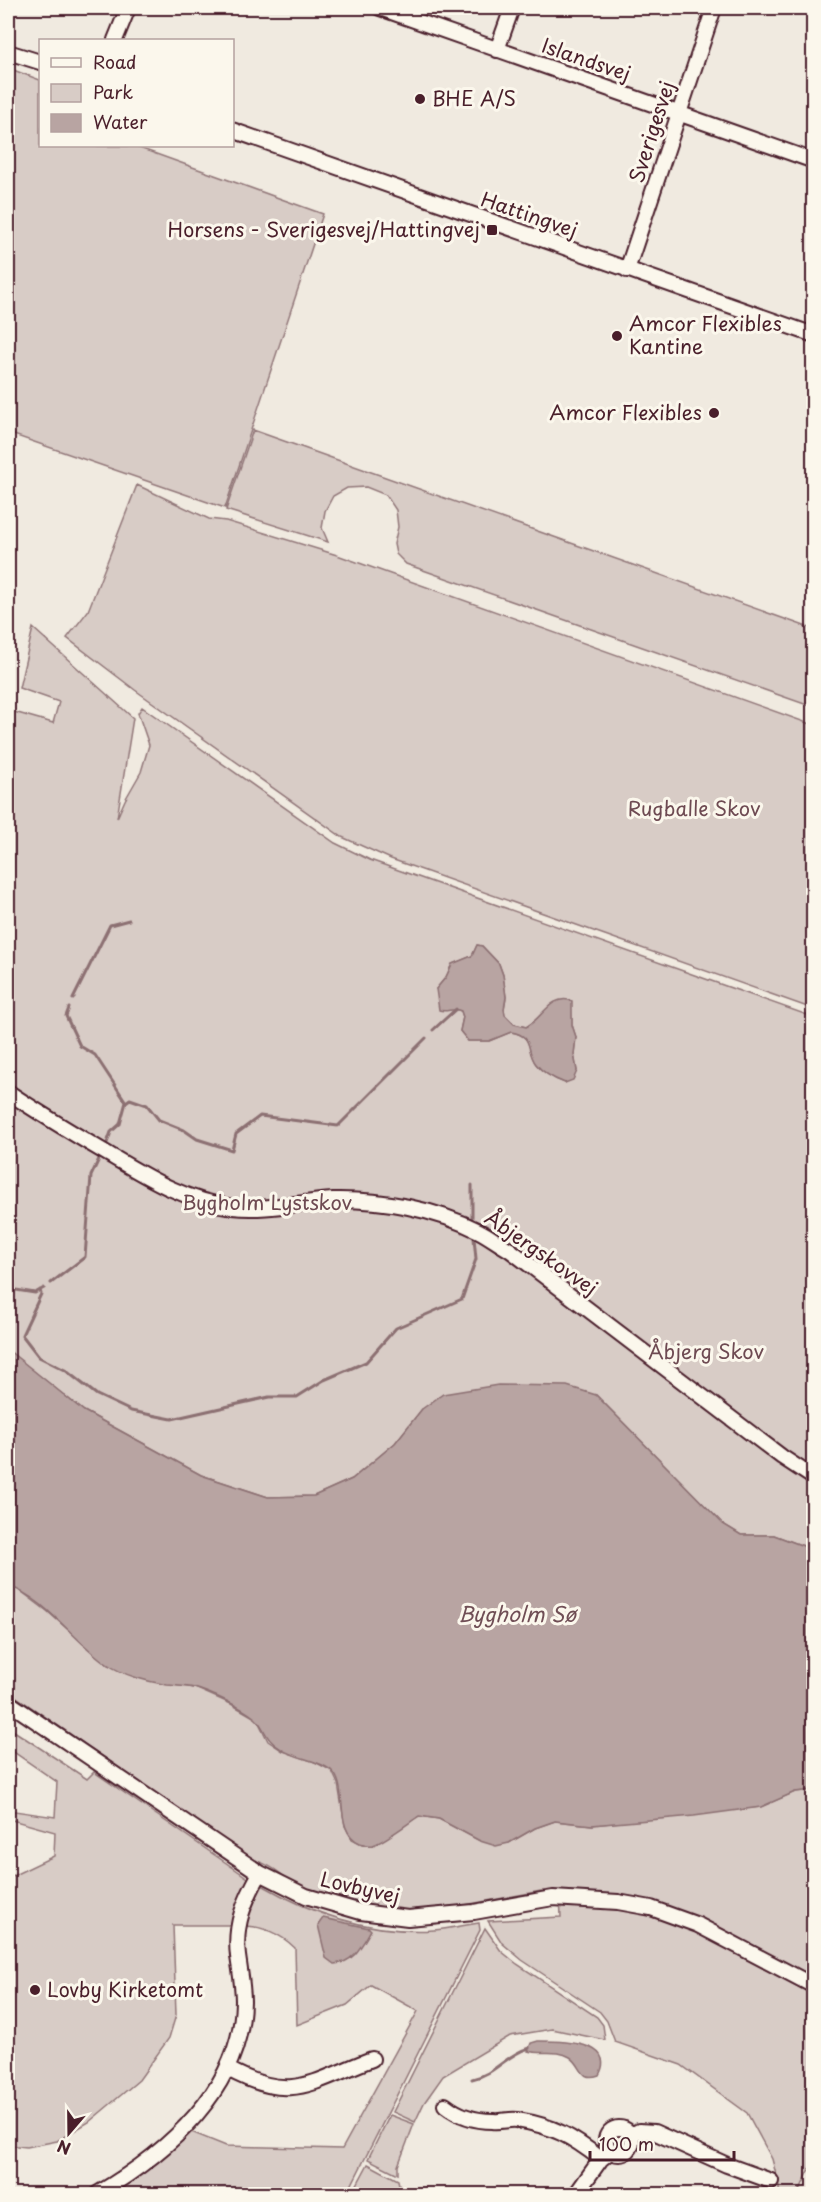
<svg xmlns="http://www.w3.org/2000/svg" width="821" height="2202" font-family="'Playpen Sans',sans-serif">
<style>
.green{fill:#d8ccc6;stroke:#917678;stroke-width:1.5;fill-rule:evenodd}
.water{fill:#b8a4a2;stroke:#8c6f72;stroke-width:1.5}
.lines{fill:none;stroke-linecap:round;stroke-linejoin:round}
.stream{stroke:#8c6f72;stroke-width:3}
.minor-casing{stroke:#4a1f2b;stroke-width:18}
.minor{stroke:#fbf7ec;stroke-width:14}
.poi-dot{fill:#4a1f2b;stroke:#fbf7ec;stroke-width:2}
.labels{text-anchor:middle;stroke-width:6;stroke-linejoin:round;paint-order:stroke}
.street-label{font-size:20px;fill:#4a1f2b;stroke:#fbf7ec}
.poi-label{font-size:20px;fill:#4a1f2b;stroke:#fbf7ec;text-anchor:start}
.park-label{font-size:20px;fill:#6e4a52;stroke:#fbf7ec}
.water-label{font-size:21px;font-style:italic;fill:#704e55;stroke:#fbf7ec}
</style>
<rect width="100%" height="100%" fill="#f0eae0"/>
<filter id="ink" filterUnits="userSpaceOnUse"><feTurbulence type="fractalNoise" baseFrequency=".0167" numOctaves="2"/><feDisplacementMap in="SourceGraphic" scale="12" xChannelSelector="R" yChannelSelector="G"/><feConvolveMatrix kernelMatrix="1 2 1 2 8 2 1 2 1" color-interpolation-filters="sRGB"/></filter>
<g filter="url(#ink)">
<!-- green -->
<path class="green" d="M8 68 40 80V146H134L323 214 225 508 8 433Z
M253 430 813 629V707L406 564 396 554 394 544 398 527 396 510 386 495 366 487 347 488 333 496 325 511 322 528 328 542 226 510Z
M137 485 209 519 226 521 337 555 813 725V1009L391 859 342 837 135 690 67 638 88 611Z
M33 628 133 718 117 818 125 800 141 772 149 745 138 713 142 707 335 843 370 860 813 1017V1555L806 1547 774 1535H741L723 1524 596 1395 422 1409 395 1443 352 1479 314 1496 268 1497 201 1475 84 1411 8 1352V739L14 712 53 723 59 702 19 688ZM477 945 482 946 499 964 503 975 506 997 504 1009 505 1015 514 1024 526 1027 539 1018 550 1006 571 1001 572 1025 576 1037 574 1054 577 1071 565 1083C554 1079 543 1073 536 1064 526 1050 535 1036 511 1032L489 1041H468L460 1031 463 1017 461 1011 456 1009 436 989 446 977 452 964 472 956Z
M8 1586 18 1589 47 1611 108 1665 166 1684 195 1688 231 1704 257 1719 268 1741 283 1751 315 1762 332 1771 338 1784 345 1826 352 1839 362 1844 373 1845 419 1816 439 1819 480 1841 509 1843 535 1828 555 1821 592 1825 760 1807 795 1792 813 1790 814 2160 798 2194H779V2186L772 2159 747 2113 681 2065 615 2042 607 2021 600 2012 522 1960 502 1943 488 1921 561 1917 560 1892 541 1891 459 1906 394 1911 360 1906 292 1883C283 1875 267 1862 254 1861L8 1691Z
M8 1727 87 1779 94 1772 248 1878 233 1925H173L176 2015 169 2038 139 2080 89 2122 57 2141 27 2147 8 2145V1878L54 1856 55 1832 8 1819V1810L55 1817 57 1782 8 1748Z
M262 1885C314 1915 373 1934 434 1930 449 1929 464 1925 479 1923L480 1930 347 2194H108L189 2131 226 2146 342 2149 418 2011 371 1985 347 2005 297 2025 295 1948C281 1934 261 1925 241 1926L258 1887Z
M485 1928 501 1951 517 1964 597 2017 603 2025 605 2040 552 2029 510 2036 443 2076 424 2103 415 2122 393 2112Z
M390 2115 414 2124 398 2166V2174L368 2159Z
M368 2164 398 2180 401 2194H352Z"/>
<!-- water -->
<path class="water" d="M477 945 482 946 499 964 503 975 506 997 504 1009 505 1015 514 1024 526 1027C542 1019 551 993 572 1001V1025L576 1037 574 1054 577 1071 573 1080 565 1083C554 1079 543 1073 536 1064 525 1050 535 1036 511 1032L489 1041H468L460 1031 463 1017 461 1011C453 1007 447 1013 439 1010L436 989 446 977 452 964 472 956Z
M8 1350 84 1411 201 1475 268 1497 314 1496 352 1479 395 1443 422 1409 443 1394 498 1385 567 1386 596 1395 723 1524 741 1535H774L806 1547 813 1555V1790L795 1792 761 1807 694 1816 592 1825 555 1821 535 1828 509 1843 496 1846 480 1841 439 1819 419 1816C410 1822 382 1843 373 1845 370 1846 363 1844 360 1843 332 1831 350 1786 331 1770 316 1759 296 1759 281 1749 263 1738 266 1728 255 1718 241 1707 212 1693 194 1688 185 1686 176 1686 167 1685 147 1681 124 1676 107 1664 74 1642 46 1598 8 1586Z
M323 1918 369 1928 371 1930C362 1945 354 1963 334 1964L326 1958 318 1925Z
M538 2041C557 2041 618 2040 599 2075 579 2082 583 2065 570 2057 557 2049 542 2055 528 2051L531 2043Z"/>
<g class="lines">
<!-- stream -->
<path class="stream" d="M73 999 110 925 129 920
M69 1008 66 1016 80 1046 95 1055 126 1102
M433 1030 456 1009
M107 1143 111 1132 120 1124 126 1102 130 1099 147 1105 159 1120 184 1130 197 1139 232 1150 236 1134 260 1116 338 1126 426 1038
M472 1219V1185
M51 1283 85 1257 91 1176 99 1159
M16 1290 35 1293 44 1288
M40 1290 41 1294 22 1335 39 1357 65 1370 97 1395 131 1411 172 1419 269 1397H297L324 1380 366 1362 396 1328 462 1299 476 1259 474 1238
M472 2079C496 2074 505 2055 529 2048"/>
<!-- minor casing -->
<g class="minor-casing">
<path id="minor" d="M380 8 814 161
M115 40 128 8
M497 50 512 8
M8 52 40 62
M232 130 814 335
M627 270 714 8
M8 1092C40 1114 74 1134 108 1154 147 1177 187 1202 233 1207 266 1211 300 1202 333 1200 381 1199 436 1209 479 1231 489 1236 499 1244 510 1250L782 1457 814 1478
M8 1702 260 1873 306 1896 361 1912 408 1918 474 1912 553 1898 618 1902 651 1908 698 1925 814 1986
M228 2069C292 2104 311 2082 372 2059
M445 2105C459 2116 476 2121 493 2121 501 2122 509 2119 517 2120 554 2126 571 2136 601 2159
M606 2141a13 13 0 1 1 26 0a13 13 0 1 1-26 0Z
M631 2135 639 2131 654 2132 727 2165 771 2181
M97 2194C167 2153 242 2089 243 2001 243 1986 240 1971 238 1956 234 1924 245 1900 260 1873
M576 2194 601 2159 607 2154"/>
</g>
<!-- minor -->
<use href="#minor" class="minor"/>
</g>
</g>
<!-- markers -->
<g class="poi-dot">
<circle cx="420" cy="99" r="6"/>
<rect x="486" y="224" width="12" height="12" rx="3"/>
<circle cx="617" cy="336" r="6"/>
<circle cx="714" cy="413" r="6"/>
<circle cx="35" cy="1990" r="6"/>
</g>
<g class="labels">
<!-- street labels -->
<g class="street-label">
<text transform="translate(586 60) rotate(19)" y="7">Islandsvej</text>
<text transform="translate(652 132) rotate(-72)" y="7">Sverigesvej</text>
<text transform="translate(529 215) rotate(19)" y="7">Hattingvej</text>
<text transform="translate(541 1253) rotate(35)" y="7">Åbjergskovvej</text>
<text transform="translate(360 1888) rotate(13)" y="7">Lovbyvej</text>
</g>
<!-- poi labels -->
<g class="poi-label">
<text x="432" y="106">BHE A/S</text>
<text x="480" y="237" text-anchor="end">Horsens - Sverigesvej/Hattingvej</text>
<text x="629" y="331">Amcor Flexibles<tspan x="629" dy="23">Kantine</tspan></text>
<text x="702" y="420" text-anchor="end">Amcor Flexibles</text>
<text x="47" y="1997">Lovby Kirketomt</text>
</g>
<!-- park labels -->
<g class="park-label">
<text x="694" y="816">Rugballe Skov</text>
<text x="267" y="1210">Bygholm Lystskov</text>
<text x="706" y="1359">Åbjerg Skov</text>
</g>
<!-- water labels -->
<g class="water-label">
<text x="517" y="1622">Bygholm Sø</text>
</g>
</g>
<!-- margin -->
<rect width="821" height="2202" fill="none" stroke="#fbf7ec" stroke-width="30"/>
<rect x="15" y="15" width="791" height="2172" fill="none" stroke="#4a1f2b" stroke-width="2" filter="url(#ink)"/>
<!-- legend -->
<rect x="39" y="39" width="195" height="108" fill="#fbf7ec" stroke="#b4a19f" stroke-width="1.5"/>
<rect x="51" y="58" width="30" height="9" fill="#fbf7ec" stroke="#b4a19f" stroke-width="1.5"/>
<text x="93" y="69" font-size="18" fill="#4a1f2b">Road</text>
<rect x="51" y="84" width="30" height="18" fill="#d8ccc6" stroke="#b4a19f" stroke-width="1.5"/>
<text x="93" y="99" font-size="18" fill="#4a1f2b">Park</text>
<rect x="51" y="114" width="30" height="18" fill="#b8a4a2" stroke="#b4a19f" stroke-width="1.5"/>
<text x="93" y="129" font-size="18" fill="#4a1f2b">Water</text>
<!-- north arrow -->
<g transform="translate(69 2133) rotate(200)" stroke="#fbf7ec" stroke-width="4.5" paint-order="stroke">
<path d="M0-4.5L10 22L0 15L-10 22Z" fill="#4a1f2b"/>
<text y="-9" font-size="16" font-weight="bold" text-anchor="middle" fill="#4a1f2b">N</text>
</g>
<!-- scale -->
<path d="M590 2151v9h144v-9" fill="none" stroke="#4a1f2b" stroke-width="3"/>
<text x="599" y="2151" font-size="18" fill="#4a1f2b" stroke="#fbf7ec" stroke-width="4.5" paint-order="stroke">100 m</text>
</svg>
